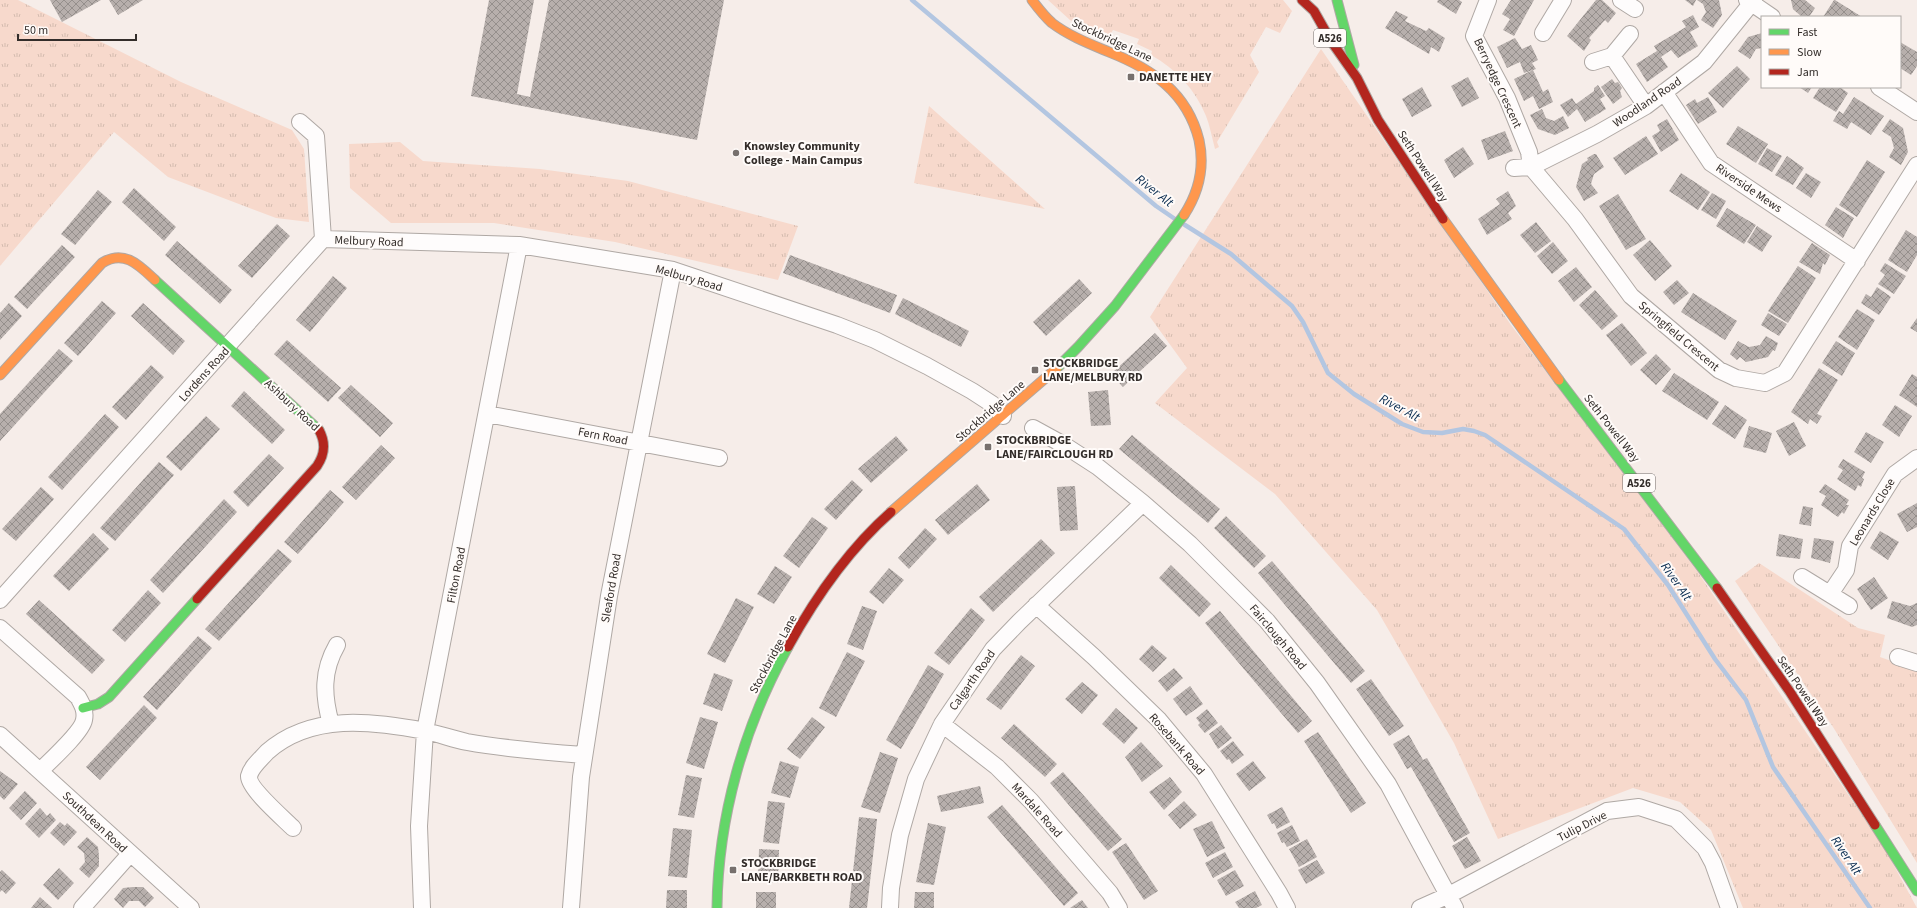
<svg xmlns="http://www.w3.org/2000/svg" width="1917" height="908" font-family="'Source Sans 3',sans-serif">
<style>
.grass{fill:url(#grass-tufts)}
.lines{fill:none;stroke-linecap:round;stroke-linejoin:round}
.stream{stroke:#b3c6e1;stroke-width:4.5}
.building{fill:url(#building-cross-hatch)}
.street-casing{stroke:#afa8a4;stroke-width:18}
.fast-casing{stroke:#afa8a4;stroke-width:11}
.slow-casing{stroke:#afa8a4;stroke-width:11}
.jam-casing{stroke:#afa8a4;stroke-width:11}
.street{stroke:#fefcfc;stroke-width:16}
.fast{stroke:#63d668;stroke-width:9}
.slow{stroke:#ff974d;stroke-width:9}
.jam{stroke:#b3261e;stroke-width:9}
.poi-dot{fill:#77706d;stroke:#fffbf9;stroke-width:1.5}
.labels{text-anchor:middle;stroke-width:4;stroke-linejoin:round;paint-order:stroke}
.shield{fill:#fffbf9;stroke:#706b68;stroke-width:1}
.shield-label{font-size:11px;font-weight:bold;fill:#332d2a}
.street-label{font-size:12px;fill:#332d2a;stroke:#fffbf9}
.poi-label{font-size:12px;font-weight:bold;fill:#332d2a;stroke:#fffbf9;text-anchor:start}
.water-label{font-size:13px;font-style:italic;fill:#092c50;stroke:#fffbf9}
</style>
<defs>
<pattern id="grass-tufts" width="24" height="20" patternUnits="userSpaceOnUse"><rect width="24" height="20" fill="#f7d9cc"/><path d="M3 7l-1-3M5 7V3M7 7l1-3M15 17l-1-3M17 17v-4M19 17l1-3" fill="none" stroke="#d4bbaf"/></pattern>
<pattern id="building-cross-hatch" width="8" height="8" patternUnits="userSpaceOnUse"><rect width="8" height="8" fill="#b7afac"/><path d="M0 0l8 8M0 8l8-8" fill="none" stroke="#958f8c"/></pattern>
</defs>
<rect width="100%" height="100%" fill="#f6ede9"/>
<!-- grass -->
<path class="grass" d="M0 0H18L181 82 292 130 304 149 309 222 276 218 168 177 114 132 0 266Z
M1048 0H1283L1292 11 1280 33 1266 27 1250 55 1259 72 1217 142 1219 147 1215 149C1212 138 1210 126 1206 116 1195 89 1176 69 1151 55L1152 51 1137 44 1139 39 1113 30 1109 37H1107L1070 20Z
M1321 49 1511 325 1697 571 1885 849 1917 908H1743L1711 830 1680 802 1633 788 1498 839 1454 743 1377 610 1275 494 1155 403 1187 368 1150 317Z
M929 106 1045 209 914 183Z
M400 142 423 161 540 169 628 181 798 226 778 280 615 242 494 223H391L350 188 349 144Z
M1759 563 1858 628 1885 635 1880 657 1917 670V863L1833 727 1735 581Z"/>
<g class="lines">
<!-- stream -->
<path class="stream" d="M912 0 1156 206 1175 219
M1185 225 1231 254 1292 306 1303 322 1328 373 1354 394 1402 424 1423 432 1442 433 1463 429 1474 431 1485 435 1624 529 1668 585 1715 659 1746 700 1773 767 1870 908"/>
</g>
<!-- building -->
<path class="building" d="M50 0H101L62 22Z
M109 0H143L118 15Z
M489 0H534L517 94 530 97 549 0H724L697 140 471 96Z
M1438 0H1459L1462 2 1456 14 1437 2Z
M1511 0H1534L1514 36 1503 30 1510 19 1502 14Z
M1596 0H1602L1616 13 1608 23 1605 20 1589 38 1591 40 1584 51 1567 36Z
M1685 0H1696L1693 6Z
M1697 0H1719L1722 15 1713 28 1701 20 1706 12 1703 4Z
M1791 0H1805L1815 8 1809 17H1802L1793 9Z
M1834 0H1835L1862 17H1823Z
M1396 11 1408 17 1405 21 1426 31 1429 28 1445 38 1439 52 1431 47 1429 54 1385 28Z
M1693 15 1699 27 1690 32 1698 46 1678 58 1671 50 1661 57 1668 67 1647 82 1636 64 1657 51 1654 46 1686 27 1682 21Z
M1762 33V48L1756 49 1750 59 1738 51 1748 37Z
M1515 38 1522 49 1531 45 1538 60 1532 63 1536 69 1524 73 1520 62 1507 68 1497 47Z
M1900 42 1917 52V66L1911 75 1900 68Z
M1737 66 1750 79 1723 108 1708 93Z
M1533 70 1543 92 1548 89 1553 102 1539 109 1533 96 1524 101 1514 79Z
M1468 77 1479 98 1462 107 1451 86Z
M1612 79 1615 83 1618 82 1622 88 1620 91 1622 97 1613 104 1601 87Z
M1598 85 1605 96 1600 99 1606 109 1585 122 1577 109 1568 117 1560 105 1572 98 1576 104 1594 91V88Z
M1422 87 1432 106 1412 117 1402 99Z
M1799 87H1812L1808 93Z
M1820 87H1840L1848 93 1836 112 1813 98Z
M1708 97 1717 112 1698 124 1686 105 1695 99 1697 103Z
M1854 97 1884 116 1871 135 1851 122 1847 129 1833 121 1839 111 1843 114Z
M1542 109 1546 118 1554 121 1563 116 1569 128 1555 135 1538 129 1530 115Z
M1667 119 1679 140 1661 152 1652 136 1660 131 1657 125Z
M1890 119 1903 128 1908 152 1901 165 1889 157 1894 148 1891 137 1882 131Z
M1738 126 1768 144 1756 163 1726 144Z
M1505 131 1513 151 1488 160 1481 140Z
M1646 136 1658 154 1625 175 1613 158Z
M1463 147 1474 164 1454 178 1444 160Z
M1767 148 1782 156 1772 172 1758 164Z
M1594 154H1596L1604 167 1594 174 1591 184 1598 193 1584 201 1576 187 1582 164 1588 160 1587 158Z
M1787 156 1804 168 1793 185 1775 175Z
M1867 160 1885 172 1857 217 1839 205Z
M1681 173 1710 192 1698 210 1669 191Z
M1806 173 1821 182 1811 198 1796 188Z
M134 188 176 227 164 241 122 202Z
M98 190 112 202 75 245 61 234Z
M1508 191 1516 206 1508 213 1512 219 1487 235 1478 219 1500 204 1496 199Z
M1712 193 1726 201 1716 219 1701 210Z
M1618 194 1646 239 1626 250 1599 206Z
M1836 207 1854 218 1843 238 1825 225Z
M1727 208 1756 225 1744 244 1716 226Z
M1536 222 1551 241 1535 253 1520 235Z
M277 224 290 236 252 278 238 266Z
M1757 226 1772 236 1762 252 1747 242Z
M1906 230 1917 237V255L1907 272 1888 260Z
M1650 240 1672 266 1655 281 1633 255Z
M177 241 232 290 220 304 165 255Z
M1553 242 1568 261 1552 274 1537 256Z
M1812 243 1830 255 1825 265 1823 263 1820 274 1799 262Z
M62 245 75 257 27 309 14 297Z
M790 255 897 295 890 313 783 273Z
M1885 263 1906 276 1894 294 1878 284 1885 275 1880 271Z
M1798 266 1816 278 1788 323 1768 311Z
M1576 267 1592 287 1574 302 1558 281Z
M333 276 347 288 310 332 296 320Z
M1079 279 1092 293 1046 336 1033 322Z
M1677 280 1689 293 1674 305 1663 292Z
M1877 287 1891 297 1879 315 1861 303 1866 294 1871 297Z
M1595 290 1618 316 1602 330 1579 305Z
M1693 293 1737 321 1725 340 1681 312Z
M903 298 969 331 961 347 895 314Z
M102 301 116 313 78 356 64 343Z
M9 303 22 316 0 340V313Z
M143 303 185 341 173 355 131 316Z
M1857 309 1875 320 1857 350 1838 337Z
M1768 313 1787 324 1779 336 1761 325Z
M1917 318V332L1910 328Z
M1622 323 1647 353 1631 366 1606 335Z
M1155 333 1167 346 1123 387 1111 374Z
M1766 336 1778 343 1775 351 1773 350 1768 357 1746 362 1740 357 1737 360 1730 354 1738 341 1749 347 1760 345Z
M287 340 341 388 328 402 274 354Z
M1836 341 1855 353 1842 376 1822 363Z
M59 349 73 361 0 441V414Z
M1656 354 1671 369 1656 385 1640 370Z
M151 365 164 377 126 420 112 407Z
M1819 368 1838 380 1817 414 1822 416 1817 424 1810 419 1808 424 1791 412Z
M1674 373 1719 402 1707 420 1662 391Z
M1912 374 1917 377V407L1899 395Z
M351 385 393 423 380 437 338 398Z
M1108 390 1111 425 1091 426 1088 392Z
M244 391 285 430 272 444 231 406Z
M1725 405 1747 420 1735 439 1712 424Z
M1895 405 1912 416 1899 437 1882 425Z
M105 414 119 427 62 490 48 477Z
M206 416 220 429 181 471 166 457Z
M1794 422 1806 446 1789 456 1776 431Z
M1749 426 1772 433 1766 453 1743 447Z
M1866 432 1884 442 1871 463 1854 452Z
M1132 435 1220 509 1208 523 1119 449Z
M896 436 908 450 871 483 858 469Z
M381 445 395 458 356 500 342 487Z
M269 454 284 468 248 507 233 492Z
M1843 459 1865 472 1862 478 1864 479 1861 487 1858 485 1855 491 1837 479 1843 470 1838 467Z
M159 462 174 475 115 541 100 528Z
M852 480 863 490 836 520 824 509Z
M977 484 990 500 948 535 935 520Z
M1825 484 1849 500 1846 505H1849L1844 514 1842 512 1838 517 1821 505 1826 496 1819 492Z
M1075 486 1078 530 1060 531 1057 487Z
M41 487 54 499 16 541 2 529Z
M330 490 344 502 298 554 284 542Z
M224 499 237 512 163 593 150 580Z
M1917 503V527L1907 532 1897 514Z
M1803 506 1813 508 1811 526 1799 524Z
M1226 516 1266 556 1254 568 1214 528Z
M812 517 828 528 799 568 783 556Z
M925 528 937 539 909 569 898 558Z
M1880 531 1899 542 1888 560 1870 548Z
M93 533 109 549 69 591 53 576Z
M1779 534 1803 539 1800 559 1776 556Z
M1814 538 1834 541 1830 563 1811 558Z
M1041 539 1055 553 993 612 979 597Z
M278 549 292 561 219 641 205 629Z
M1272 561 1365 671 1351 683 1258 573Z
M1171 565 1211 604 1199 617 1159 578Z
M775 566 792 577 774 604 757 594Z
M889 568 904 580 883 604 869 592Z
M1874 577 1888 598 1871 610 1857 589Z
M148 590 161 603 125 642 112 630Z
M736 598 754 607 725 663 707 654Z
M39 600 105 660 92 674 26 614Z
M1892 601 1910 606 1917 603V625L1912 627 1887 618Z
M862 606 877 611 863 650 847 644Z
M971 608 985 620 949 665 934 653Z
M1220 611 1312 721 1298 733 1205 623Z
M198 636 212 648 157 710 143 697Z
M1152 645 1167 658 1153 672 1139 659Z
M847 652 865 661 836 717 819 708Z
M1021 655 1035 666 1001 710 986 699Z
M928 665 944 674 901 749 886 740Z
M1174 668 1183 678 1167 692 1158 681Z
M714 673 733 680 722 711 703 704Z
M1371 679 1404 726 1389 736 1356 689Z
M1082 682 1098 695 1082 714 1065 699Z
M1190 686 1203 704 1186 716 1173 699Z
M144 705 157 718 100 780 86 767Z
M1116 708 1138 728 1124 744 1102 724Z
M1207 709 1218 723 1205 733 1198 725 1200 723 1196 718Z
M700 717 718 722 704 769 686 763Z
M812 717 825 727 800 759 787 749Z
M1014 724 1057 764 1045 777 1001 738Z
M1221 725 1232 738 1218 749 1209 734Z
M1318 732 1366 803 1351 813 1304 741Z
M1409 735 1423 760 1427 758 1470 833 1454 842 1411 767 1407 769 1393 744Z
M1233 741 1244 755 1232 764 1229 759 1227 760 1220 751Z
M1141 742 1163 766 1142 782 1125 757Z
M880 752 898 758 880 813 861 807Z
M780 761 799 767 790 798 771 793Z
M1253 761 1266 778 1249 791 1236 774Z
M0 771 18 784 4 800 0 796Z
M1063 772 1122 839 1108 851 1050 783Z
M686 775 702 778 694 818 678 815Z
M1170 777 1182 792 1164 810 1149 792Z
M980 786 984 803 941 812 937 796Z
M25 791 37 803 21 820 9 808Z
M768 801 785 803 779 844 763 842Z
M1184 801 1197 815 1180 829 1168 815Z
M1002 805 1078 893 1064 906 987 817Z
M1282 807 1290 822 1277 829 1274 823 1272 824 1267 815Z
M40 808 47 816 50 813 56 820 39 838 25 824Z
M859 817 877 819 874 847 867 908H849Z
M1212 821 1225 848 1207 857 1193 829Z
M60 822 65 826 67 823 77 832 64 846 50 833Z
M928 823 946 827 934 885 916 882Z
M1292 825 1300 841 1287 847 1284 842 1282 843 1277 833Z
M673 828 692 830 687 878 668 876Z
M87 837 98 847 99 856V866L89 878 79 869 85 862 84 853 77 847Z
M1467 837 1481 861 1465 869 1452 846Z
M1307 839 1317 857 1299 867 1289 849Z
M1126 843 1158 891 1144 900 1112 852Z
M759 849 779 850 778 883 758 882Z
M1225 852 1233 867 1213 878 1205 863Z
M1317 860 1325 873 1306 884 1298 870Z
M59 868 74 883 58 900 43 885Z
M2 870 16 883 6 894 2 890 0 892V872Z
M1235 870 1244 886 1226 896 1217 880Z
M133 887H143L154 898 145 907 139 901H129L123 908 114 899 123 888Z
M667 890H687V908H666Z
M1255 891 1262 905 1256 908H1239L1235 902Z
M756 892H776V908H756Z
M915 892H934V908H914Z
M40 897 52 908H31Z
M1082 900 1088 908H1070Z"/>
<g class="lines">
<!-- street casing -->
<g class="street-casing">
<path id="street" d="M1488 0 1474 36 1507 98 1529 152 1531 167 1575 219 1631 296 1719 370 1736 378 1765 383 1785 373 1917 165
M1621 0 1635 9
M1747 0 1772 17
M1543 33 1563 0
M1612 56 1646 106
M1593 62 1612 56 1630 34
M1879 87 1917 112
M1664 92 1711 163 1857 261
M1514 168 1531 167 1597 134 1646 106 1704 62 1754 0
M323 239 519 245 673 270 837 325 875 340 927 366 972 391 992 404 1003 416
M487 414 719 458
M1033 428 1064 445 1098 467 1143 503 1190 544 1267 621 1317 683 1388 784 1455 908
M1802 577 1849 606
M1830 594 1846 570 1850 546 1895 474 1917 458
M0 600 323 239 316 136 300 122
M1036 605 1094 657 1159 720 1204 774 1279 893 1287 908
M0 628 78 697C82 704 86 711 84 720 82 732 50 761 40 771
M1898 657 1917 663
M331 724C323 695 322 671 337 645
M942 724 997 767 1031 801 1110 893 1119 908
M0 735 191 908
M293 828C284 819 248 788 249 776 251 767 261 759 267 752 311 713 372 721 425 731 439 734 453 739 467 742 505 749 544 752 584 755
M82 908 130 854
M422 908 419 826 425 731 519 245
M571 908 581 777 609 596 673 270
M890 908 891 888 900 835 916 779 942 724 993 649 1019 622 1143 503
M1420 908 1449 895 1607 811 1639 807 1676 819 1705 848 1713 863 1729 908"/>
</g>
<!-- fast casing -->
<g class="fast-casing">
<path id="fast" d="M1337 0 1354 65
M155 280 319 430
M1057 368 1078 347 1115 306 1184 215
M1559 380 1717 588
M83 708 98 704 109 697 197 599
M1875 825 1917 891
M717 908C718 817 744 726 788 647"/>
</g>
<!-- slow casing -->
<g class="slow-casing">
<path id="slow" d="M1032 0C1038 8 1044 16 1052 23 1069 36 1090 44 1109 52 1152 69 1187 92 1199 140 1205 168 1199 192 1184 215
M1443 219 1559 380
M0 375 102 263C124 249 139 265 155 280
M891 512 1057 368"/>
</g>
<!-- jam casing -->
<g class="jam-casing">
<path id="jam" d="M1302 0 1314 11 1331 41 1357 78 1378 120 1443 219
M1717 588 1790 692 1875 825
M197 599 317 466C325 454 326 443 319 430
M788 647C815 598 849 549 891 512"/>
</g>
<!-- street -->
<use href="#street" class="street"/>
<!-- fast -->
<use href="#fast" class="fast"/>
<!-- slow -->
<use href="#slow" class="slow"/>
<!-- jam -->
<use href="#jam" class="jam"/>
</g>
<!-- markers -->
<g class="poi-dot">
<rect x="1127" y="73" width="8" height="8" rx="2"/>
<circle cx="736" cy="153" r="4"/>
<rect x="1031" y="366" width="8" height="8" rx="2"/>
<rect x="984" y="443" width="8" height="8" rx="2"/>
<rect x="729" y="866" width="8" height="8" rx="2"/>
</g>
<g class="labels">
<!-- shield labels -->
<g class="shield">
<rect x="1314" y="29" width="32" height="18" rx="3"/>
<rect x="1623" y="474" width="32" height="18" rx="3"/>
</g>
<g class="shield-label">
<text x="1330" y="42">A526</text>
<text x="1639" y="487">A526</text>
</g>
<!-- street labels -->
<g class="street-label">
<text transform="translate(1112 40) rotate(25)" y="4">Stockbridge Lane</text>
<text transform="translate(1498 83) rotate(65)" y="4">Berryedge Crescent</text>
<text transform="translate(1647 102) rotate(-34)" y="4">Woodland Road</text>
<text transform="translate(1423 166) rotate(57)" y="4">Seth Powell Way</text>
<text transform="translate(1749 188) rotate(34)" y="4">Riverside Mews</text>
<text transform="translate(369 241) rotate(2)" y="4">Melbury Road</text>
<text transform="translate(689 278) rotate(16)" y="4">Melbury Road</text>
<text transform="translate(1679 336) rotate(40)" y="4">Springfield Crescent</text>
<text transform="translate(204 374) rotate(-48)" y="4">Lordens Road</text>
<text transform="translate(292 405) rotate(43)" y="4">Ashbury Road</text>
<text transform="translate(990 411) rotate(-41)" y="4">Stockbridge Lane</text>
<text transform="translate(1612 428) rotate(52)" y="4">Seth Powell Way</text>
<text transform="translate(603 436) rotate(11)" y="4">Fern Road</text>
<text transform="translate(1872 512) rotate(-59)" y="4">Leonards Close</text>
<text transform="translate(456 575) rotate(-79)" y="4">Filton Road</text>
<text transform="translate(611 588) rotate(-80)" y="4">Sleaford Road</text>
<text transform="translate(1278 637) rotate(50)" y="4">Fairclough Road</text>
<text transform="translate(773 654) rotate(-62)" y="4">Stockbridge Lane</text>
<text transform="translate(972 680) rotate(-55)" y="4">Calgarth Road</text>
<text transform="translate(1803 691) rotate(56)" y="4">Seth Powell Way</text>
<text transform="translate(1177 744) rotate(49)" y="4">Rosebank Road</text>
<text transform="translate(1037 810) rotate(48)" y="4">Mardale Road</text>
<text transform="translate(95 822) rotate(43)" y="4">Southdean Road</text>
<text transform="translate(1582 826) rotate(-27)" y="4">Tulip Drive</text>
</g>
<!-- poi labels -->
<g class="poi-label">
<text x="1139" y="81">DANETTE HEY</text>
<text x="744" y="150">Knowsley Community<tspan x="744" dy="14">College - Main Campus</tspan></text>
<text x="1043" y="367">STOCKBRIDGE<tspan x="1043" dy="14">LANE/MELBURY RD</tspan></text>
<text x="996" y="444">STOCKBRIDGE<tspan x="996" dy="14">LANE/FAIRCLOUGH RD</tspan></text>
<text x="741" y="867">STOCKBRIDGE<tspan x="741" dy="14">LANE/BARKBETH ROAD</tspan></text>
</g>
<!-- water labels -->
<g class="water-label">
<text transform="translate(1155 190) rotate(38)" y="5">River Alt</text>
<text transform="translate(1400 407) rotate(28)" y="5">River Alt</text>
<text transform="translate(1677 581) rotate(55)" y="5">River Alt</text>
<text transform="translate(1847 855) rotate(56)" y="5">River Alt</text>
</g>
</g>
<!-- legend -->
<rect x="1761" y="16" width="140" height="72" fill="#fffbf9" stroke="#ada9a6"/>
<rect x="1769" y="29" width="20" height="6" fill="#63d668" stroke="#ada9a6"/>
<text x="1797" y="36" font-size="12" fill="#332d2a">Fast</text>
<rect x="1769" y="49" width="20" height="6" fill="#ff974d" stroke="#ada9a6"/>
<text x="1797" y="56" font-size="12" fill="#332d2a">Slow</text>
<rect x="1769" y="69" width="20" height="6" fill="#b3261e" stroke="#ada9a6"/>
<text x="1797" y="76" font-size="12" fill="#332d2a">Jam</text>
<!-- scale -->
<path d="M18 34v6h118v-6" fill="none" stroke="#332d2a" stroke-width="2"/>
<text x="24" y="34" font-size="12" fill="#332d2a" stroke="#fffbf9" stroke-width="3" paint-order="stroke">50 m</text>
</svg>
